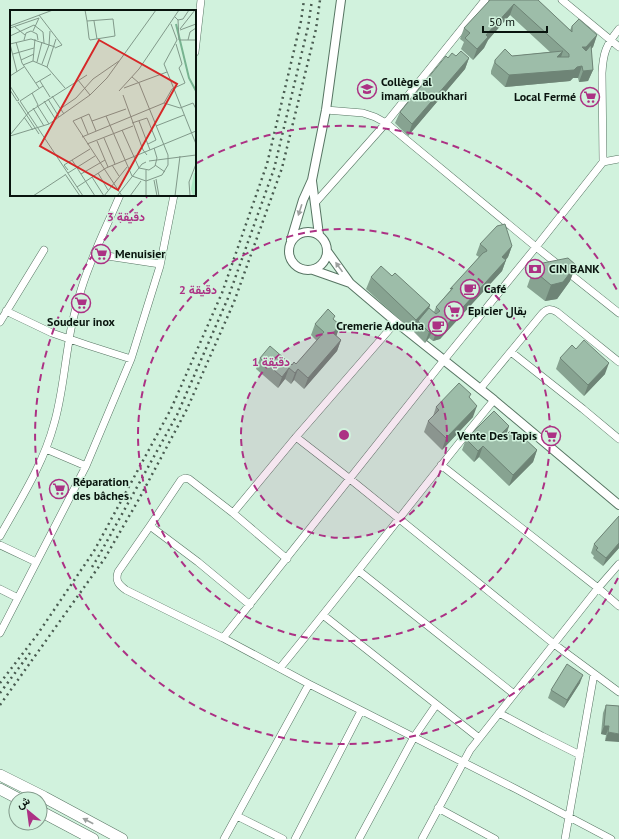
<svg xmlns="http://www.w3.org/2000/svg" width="619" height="839" font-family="'PT Sans',Vazirmatn,sans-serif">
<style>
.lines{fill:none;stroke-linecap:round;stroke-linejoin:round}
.minor-casing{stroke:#577563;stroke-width:8}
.tertiary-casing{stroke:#577563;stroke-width:10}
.primary-casing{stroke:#577563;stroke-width:12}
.minor{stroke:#fff;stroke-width:7}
.tertiary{stroke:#fff;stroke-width:8}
.primary{stroke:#fff;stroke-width:11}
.rail{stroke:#4a5c51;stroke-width:2.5;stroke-dasharray:2 4;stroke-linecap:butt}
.wall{fill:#87a391}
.shaded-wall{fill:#6e8476}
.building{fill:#9dbda9;stroke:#6e8476}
.oneway{fill:#9da19f}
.ring{fill:none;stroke:#ac3184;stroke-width:2;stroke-dasharray:7 5}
.labels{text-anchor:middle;stroke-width:3;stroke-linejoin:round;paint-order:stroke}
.poi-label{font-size:12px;font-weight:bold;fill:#09140e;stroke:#d1f2dd;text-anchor:start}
.inset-river{fill:none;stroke:#77b390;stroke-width:2}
.inset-road{fill:none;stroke:#81998a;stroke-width:1}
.view{fill:#d62828;fill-opacity:0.15;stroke:#d62828;stroke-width:2}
.inset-edge{fill:none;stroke:#09140e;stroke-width:2}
.centre{fill:#ac3184;stroke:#d1f2dd;stroke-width:2}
.ring-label{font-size:12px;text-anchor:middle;font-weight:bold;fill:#ac3184;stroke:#d1f2dd;stroke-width:3;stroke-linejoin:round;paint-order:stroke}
</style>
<rect width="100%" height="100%" fill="#d1f2dd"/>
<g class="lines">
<!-- minor casing -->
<g class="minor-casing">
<path id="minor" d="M562 0 619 47
M195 52 201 0
M326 110 363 113 375 117 386 123 536 247 619 313
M603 162 602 73C603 53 606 45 619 29
M315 203 386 123 485 0
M94 254 160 264
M6 311 52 333 87 345 131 359
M0 322 44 250
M511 352 583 409 619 439
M480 389 541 315C546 309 550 308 557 312L619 362
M296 437 350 479 554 644 619 692
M46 449 86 466
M441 465 598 588 619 606
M233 513 296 437 396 322
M150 526 198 562 250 605
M0 536C20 500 43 465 54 424 62 397 64 369 69 341 71 324 76 307 81 290 91 257 107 226 120 195
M0 545 36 562
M287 559 233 513 189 479 185 478 181 480 150 526 118 572C115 581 119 585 126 590L223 638 309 684 516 789 611 839
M359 571 514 694
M0 589 18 598
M323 615 479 738
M0 633 86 466 131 359 160 266 174 195
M223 638 444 360 536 247 603 162 619 159
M280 668C352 580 421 489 494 400
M499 713 542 736 580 755
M438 808 495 839
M237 816 283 839
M224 839 309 684
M295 839 361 711
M359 839 414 737 436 705
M422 839 470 750 598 588 619 564
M565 839 594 674"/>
</g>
<!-- tertiary casing -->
<g class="tertiary-casing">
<path id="tertiary" d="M312 181 319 235
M289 251a19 19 0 1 1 38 0a19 19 0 1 1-38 0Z
M291 240 303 200 312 180 326 110 341 0
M327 251 350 283 396 322 494 400 619 505
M313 270 350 283"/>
</g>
<!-- primary casing -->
<g class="primary-casing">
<path id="primary" d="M0 775 44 797 122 839
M0 789 19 799
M40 811 93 839"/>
</g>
<!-- minor -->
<use href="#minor" class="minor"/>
<!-- tertiary -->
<use href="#tertiary" class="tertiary"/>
<!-- primary -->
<use href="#primary" class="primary"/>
<!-- rail -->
<path class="rail" d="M92 567 97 559 177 415 228 298 274 169 308 27 312 0
M0 683 37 635 94 551 171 409 222 293 267 164 301 21 304 0
M0 693 30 653
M0 705 105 558 139 499 187 409 234 302 282 168 316 29 320 0"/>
</g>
<!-- wall -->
<path class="wall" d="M490 0H538L570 30 572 26 597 35 593 47 591 49 593 70 588 81 579 82 578 78H573L570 81 505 87 491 74V71L495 60 512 56 550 52 510 15 488 40 484 48 473 60 461 49 464 42 460 39 464 28Z
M456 56 469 58 465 69 408 136 395 123 400 112 448 58Z
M480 244 512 246 508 257 506 260 502 271 440 339 433 341 429 338 425 343 414 332 415 328 412 331 366 289 371 277 392 276 430 305 429 309 434 312 436 307 479 257 476 255Z
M576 265 570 281 557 299 545 301 527 287 533 270Z
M334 320 340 325 336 336 341 340 337 351 304 389 294 380 291 384 285 379 278 388 256 369 260 358 292 365 296 364 317 341 311 335 315 324Z
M560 358 605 374 584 396 556 369Z
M470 398 473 417 442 450 424 432 428 421 433 416 436 407Z
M509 426 506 436 521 442 537 450 533 462 509 486 479 457 474 462 462 450 466 439Z
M619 516V548L603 566 593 558 594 556 591 553 594 544Z
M580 683 564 708 548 698 551 690Z
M606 705 619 706 605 741 606 735 601 734 603 713Z"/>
<!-- shaded-wall -->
<path class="shaded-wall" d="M514 4 510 15 488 40 484 48 473 60 477 49 486 35Z
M597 35 593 47 582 58V47Z
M563 51 559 63 557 57Z
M469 58 465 69 408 136 412 124Z
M582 66 578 78H573L570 81 505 87 509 75Z
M593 70 588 81 579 82 583 71Z
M512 246 508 257 501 265 506 260 502 271 440 339 433 341 437 330Z
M576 265 570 281 557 299 545 301 551 285Z
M430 305 426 316 418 321 415 328 412 331 416 320Z
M340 325 336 337 333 333Z
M434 327 429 338 425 343 429 332Z
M341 340 337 351 304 389 308 378Z
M609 363 605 374 584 396 588 385Z
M289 368 285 379 278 388 282 377Z
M298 369 294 380 291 384 295 373Z
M477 406 473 417 442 450 446 438Z
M509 426 505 437 501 434Z
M483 446 479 457 474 462 478 451Z
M537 450 533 462 509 486 513 475Z
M619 543V548L603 566 606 558Z
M583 675 580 683 564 708 567 700Z
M604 726H609L606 735 601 734Z
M608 732 619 734V742L605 741Z"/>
<!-- building -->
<path class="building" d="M490 0H538L572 32V26L579 19 597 35 586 47H582L586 51 591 45 593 70 583 71 582 66 577 67 574 70 509 75 495 63V60L505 49 512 56 563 51 557 57H569V54L514 4 486 35 488 37 477 49 465 38 470 33 464 28Z
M461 51 469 58 412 124 400 112 446 56 448 58 452 53 456 56Z
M505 224 512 246 502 257 506 260 444 328 437 330 434 327 429 332 418 321 429 308 436 314 440 311 436 307 453 288 450 289 483 253 487 251 486 249 480 244 497 226Z
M568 258 576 265 563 282 551 285 533 270 538 264Z
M381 266 392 276 395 273 430 305 416 320 371 277Z
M328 309 335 316 333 319 340 325 333 333 341 340 308 378 298 369 295 373 289 368 282 377 260 358 270 346 292 365 294 362 296 364 324 332 315 324Z
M584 340 609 363 588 385 560 358 572 345 576 349Z
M459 383 471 394 469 397 477 406 446 438 428 421 439 410 436 407Z
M494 411 509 426 501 434 504 437 510 431 521 442 524 438 537 450 513 475 483 446 478 451 466 439Z
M619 516V543L606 558 596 550 598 548 594 544Z
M567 664 583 675 567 700 551 690Z
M606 705 619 706V734L608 732 609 726H604Z"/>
<!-- one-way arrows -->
<defs><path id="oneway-solid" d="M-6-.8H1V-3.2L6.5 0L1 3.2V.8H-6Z"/></defs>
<g class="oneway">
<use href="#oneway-solid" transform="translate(300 210) rotate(108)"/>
<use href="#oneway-solid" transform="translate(339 267) rotate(-126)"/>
<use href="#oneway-solid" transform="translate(88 821) rotate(-152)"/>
</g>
<!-- distance rings -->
<circle cx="344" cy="435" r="103" fill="#ac3184" fill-opacity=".12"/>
<g class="ring">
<circle cx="344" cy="435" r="103"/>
<circle cx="344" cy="435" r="206"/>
<path d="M618 578A309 309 0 1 1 147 197M197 163A309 309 0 0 1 618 292"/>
</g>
<!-- icons -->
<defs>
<g id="school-ring" transform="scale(1)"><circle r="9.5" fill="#d1f2dd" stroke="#ac3184" stroke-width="1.5"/><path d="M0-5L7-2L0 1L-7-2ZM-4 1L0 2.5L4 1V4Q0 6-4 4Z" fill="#ac3184"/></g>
<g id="supermarket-ring" transform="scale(1)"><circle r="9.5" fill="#d1f2dd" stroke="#ac3184" stroke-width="1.5"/><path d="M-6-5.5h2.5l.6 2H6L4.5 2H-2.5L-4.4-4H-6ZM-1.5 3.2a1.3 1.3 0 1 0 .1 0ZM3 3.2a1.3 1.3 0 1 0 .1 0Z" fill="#ac3184"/></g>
<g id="bank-ring" transform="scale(1)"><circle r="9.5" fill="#d1f2dd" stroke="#ac3184" stroke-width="1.5"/><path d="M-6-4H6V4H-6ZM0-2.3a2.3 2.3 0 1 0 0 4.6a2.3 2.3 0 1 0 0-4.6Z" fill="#ac3184"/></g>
<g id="cafe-ring" transform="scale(1)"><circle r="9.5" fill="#d1f2dd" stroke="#ac3184" stroke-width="1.5"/><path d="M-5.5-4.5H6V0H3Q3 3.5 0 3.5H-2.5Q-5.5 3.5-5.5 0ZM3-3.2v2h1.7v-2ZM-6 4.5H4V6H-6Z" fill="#ac3184"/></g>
</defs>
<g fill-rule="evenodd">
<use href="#school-ring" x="367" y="89"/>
<use href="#supermarket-ring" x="590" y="97"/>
<use href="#supermarket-ring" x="101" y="254"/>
<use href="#bank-ring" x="535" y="269"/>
<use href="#cafe-ring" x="470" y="289"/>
<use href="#supermarket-ring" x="81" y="303"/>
<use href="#supermarket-ring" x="454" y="311"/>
<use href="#cafe-ring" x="438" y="326"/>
<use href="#supermarket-ring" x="551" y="436"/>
<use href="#supermarket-ring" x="59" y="489"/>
</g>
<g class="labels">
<!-- poi labels -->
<g class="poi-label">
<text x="381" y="86">Collège al<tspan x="381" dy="14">imam alboukhari</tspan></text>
<text x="576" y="101" text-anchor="end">Local Fermé</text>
<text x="115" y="258">Menuisier</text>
<text x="549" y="273">CIN BANK</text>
<text x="484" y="293">Café</text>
<text x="468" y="315">Epicier بقال</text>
<text x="81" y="326" text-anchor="middle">Soudeur inox</text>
<text x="424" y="330" text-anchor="end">Cremerie Adouha</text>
<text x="537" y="440" text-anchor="end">Vente Des Tapis</text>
<text x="73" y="486">Réparation<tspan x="73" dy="14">des bâches</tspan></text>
</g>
</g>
<!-- overview -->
<g transform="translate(10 10)">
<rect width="186" height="186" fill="#d1f2dd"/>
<path d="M184 163H186V186H183L181 179Z" fill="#ade9c5"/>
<path class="inset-river" d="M166 14 179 68 186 81"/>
<path class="inset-road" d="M75 0 77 11 79 28 80 30 105 26 103 9 77 11M29 5 52 35 45 38M165 7 168 10 169 30M168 10 173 9 179 0M84 11 87 29M161 14 167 30 154 54 186 134M0 16 43 0M5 17 15 25M0 18 29 8M170 19 185 0M170 20 186 14M23 21 29 8M0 26 24 15 33 22 34 33M14 30 16 23 21 21 27 24 28 30M169 30H186M178 30 180 22 186 18M6 32 12 53 29 78M0 34 21 29 45 37M0 34 7 62M3 44 24 38M11 50 24 44M23 51 25 29M27 52 32 32M32 54 39 35 40 21M13 55 23 51 37 57 55 78M37 57 46 29M0 66 14 57M68 70 80 85M30 71 40 87M26 73 41 64M0 76 9 90M114 78 157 62M0 80 7 91 9 90M109 81 129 59 169 0M22 83 28 95M113 85 133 140 137 145M42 86 54 104M38 89 49 107M10 91 33 76M10 91 73 186M34 91 46 110M8 92 29 124M154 93 162 79 175 73 169 58 172 54 166 34M27 95 39 114M23 98 34 116M50 99 66 88 83 69 109 51M96 106 122 166 136 171 152 165 158 155V145L129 73 122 67M14 107 23 120M71 107 78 124M82 111 116 99M129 111 140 140M122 113 137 108 146 130 138 134M146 116 174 105M112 120 129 158 139 160 145 156 147 148 144 138M86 121 79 104 63 111 112 186M0 125 19 102 77 65M0 126 39 114 80 85 97 68 146 0M72 127 154 93 170 98 183 93 186 99M94 128 105 154M87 131 98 157M77 134 123 116M62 150 85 186M139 151 186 145M102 155 109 166M145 155 155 162M58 160 54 155 80 139M58 163 85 146M88 163 98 180M55 164 70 186M71 164 95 150M82 167 94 186M146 169 149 186M144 170 147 186M67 177 96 158 186 121M23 186 55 165M94 186 117 157M107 186 132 154 136 152M120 186 131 171M136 186V160M165 186 170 146M180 186 179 172 186 154"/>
<path class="view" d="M89 30 167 74 108 180 30 136Z"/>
<rect width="186" height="186" class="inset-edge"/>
</g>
<circle cx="344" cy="435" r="6" class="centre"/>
<g class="ring-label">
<text x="126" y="221">3 دقيقة</text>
<text x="198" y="294">2 دقيقة</text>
<text x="271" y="366">1 دقيقة</text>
</g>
<!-- north arrow -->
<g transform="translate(28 811) rotate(331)"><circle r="19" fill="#d1f2dd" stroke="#81998a"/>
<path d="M0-3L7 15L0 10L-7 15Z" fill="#ac3184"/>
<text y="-6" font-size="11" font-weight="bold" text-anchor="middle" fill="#09140e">ش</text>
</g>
<!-- scale -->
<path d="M483 26v6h64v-6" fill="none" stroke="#09140e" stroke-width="2"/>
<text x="489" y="26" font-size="12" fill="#09140e" stroke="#d1f2dd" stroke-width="3" paint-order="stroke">50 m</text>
</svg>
